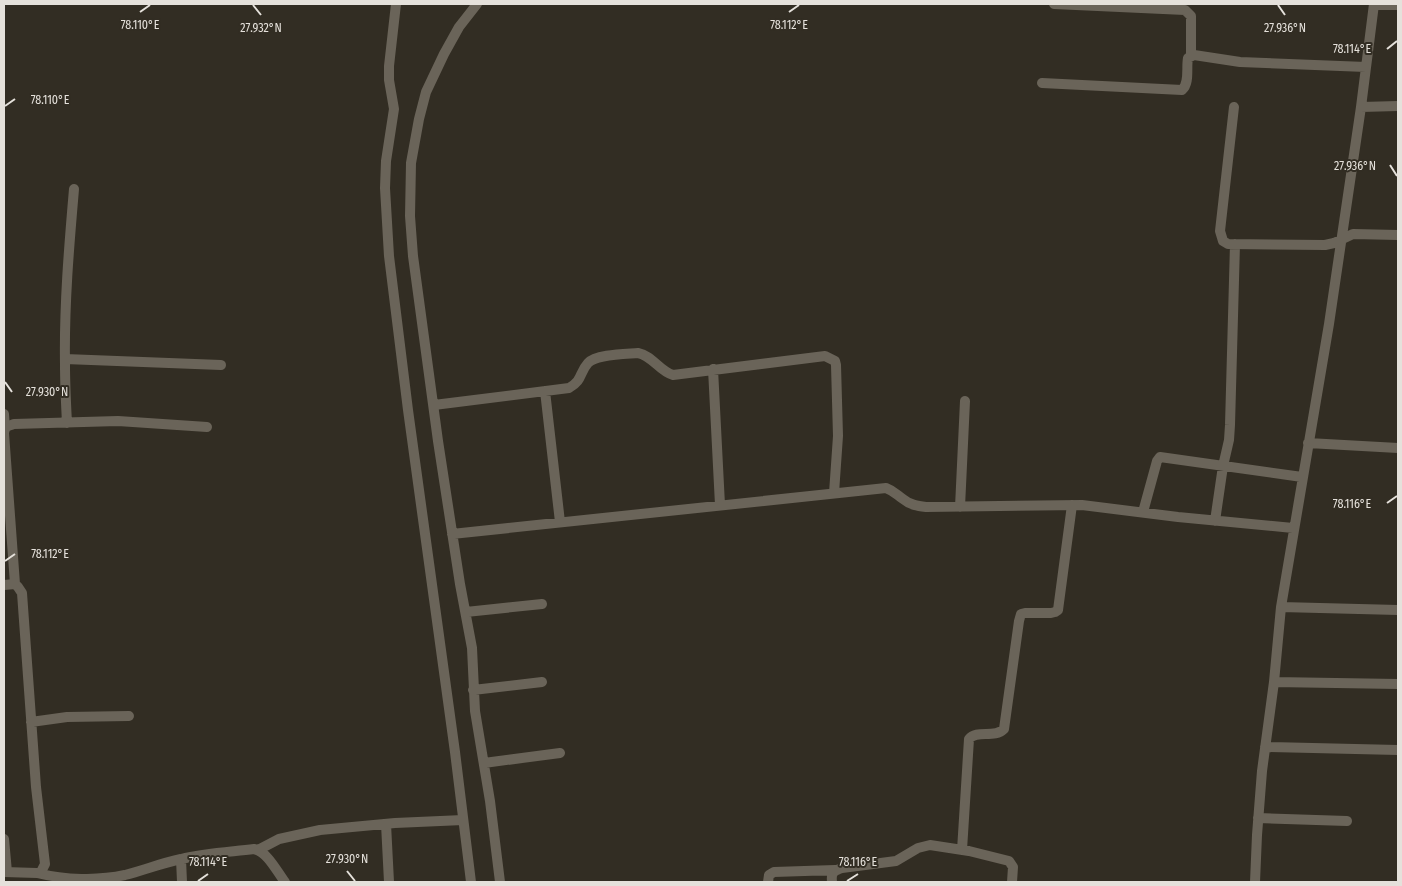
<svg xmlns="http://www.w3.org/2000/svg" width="1402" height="886" font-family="'Fira Sans Condensed',sans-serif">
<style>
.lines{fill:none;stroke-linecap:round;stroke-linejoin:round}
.minor{stroke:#6a6459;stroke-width:10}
.ticks{fill:none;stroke:#e5e1db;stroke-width:2}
.ticks-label{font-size:12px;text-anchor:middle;fill:#e5e1db;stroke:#322d23;stroke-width:4;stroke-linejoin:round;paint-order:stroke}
</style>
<rect width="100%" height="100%" fill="#322d23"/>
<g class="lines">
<!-- minor -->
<path class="minor" d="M396 4 389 66V80L394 109 386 161 385 188 389 256 408 410 455 752 471 882
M477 4 459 27 444 54 426 92 419 119 411 163 410 216 413 256 438 441 460 584 472 648 475 711 490 801 500 882
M1054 4 1185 10 1191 16V56
M1374 5H1398
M1042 83 1182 90C1190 83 1186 68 1188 58L1194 55 1240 62 1366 67
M1234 107 1220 231 1223 241 1228 244 1325 245 1334 243 1353 234 1398 235
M1361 107 1398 106
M65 359 221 365
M713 369 720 505
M545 391 560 522
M434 405 569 388C583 380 579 373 588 363 596 354 626 354 638 353 653 356 659 371 673 375L825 356 835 361 836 365 838 436 834 493
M4 414 5 428
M67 423C66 404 65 384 65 365 64 306 69 247 74 189
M1308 443 1398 448
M960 507 965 401
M1143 512 1157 461 1160 457 1302 477
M1215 521 1223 466 1229 440 1230 425 1235 244
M452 534 886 488C894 491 896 494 903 499 910 505 918 506 926 507L1082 505 1178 517 1293 528
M15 584 4 433C5 426 8 426 14 424L118 421 207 427
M4 585 15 584 18 587 22 593 36 787 45 864 41 872 37 873 4 872
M1281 607 1398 610
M466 612 542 604
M1274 682 1398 684
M473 690 542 682
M31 722 67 717 129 716
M1265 747 1398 750
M484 763 560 753
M1258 818 1347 821
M386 824 389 882
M4 839 7 872
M258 850 279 839 320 830 395 823 463 820
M962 850 969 739C977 729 994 739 1004 729L1019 621 1021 614 1025 613H1051L1055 612 1058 610 1072 505
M181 859 182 882
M37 873C65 880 98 881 125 875 144 870 162 863 181 859 205 853 229 852 254 849 268 852 277 872 285 882
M768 882 769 875 774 872 835 870
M832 882C831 873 833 871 842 868L896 861 918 848 930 845 969 851 1009 861 1013 867 1012 882
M1255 882 1257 835 1262 771 1274 682 1281 607 1329 324 1361 107 1374 4"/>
</g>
<!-- ticks -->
<path class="ticks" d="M253 5 261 15M1278 5 1285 15M140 12 150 5M789 12 799 5M1387 49 1397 41M5 106 15 99M1390 165 1397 176M5 382 12 392M1387 503 1397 496M5 561 15 554M347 871 355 881M198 881 208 874M847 881 858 874"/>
<g class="ticks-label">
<text x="140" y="29">78.110°E</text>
<text x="789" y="29">78.112°E</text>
<text x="261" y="32">27.932°N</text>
<text x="1285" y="32">27.936°N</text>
<text x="1352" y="53">78.114°E</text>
<text x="50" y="104">78.110°E</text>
<text x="1355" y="170">27.936°N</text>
<text x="47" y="396">27.930°N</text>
<text x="1352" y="508">78.116°E</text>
<text x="50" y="558">78.112°E</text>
<text x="347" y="863">27.930°N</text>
<text x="208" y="866">78.114°E</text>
<text x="858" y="866">78.116°E</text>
</g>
<!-- border -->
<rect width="1402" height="886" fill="none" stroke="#e5e1db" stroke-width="10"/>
</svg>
